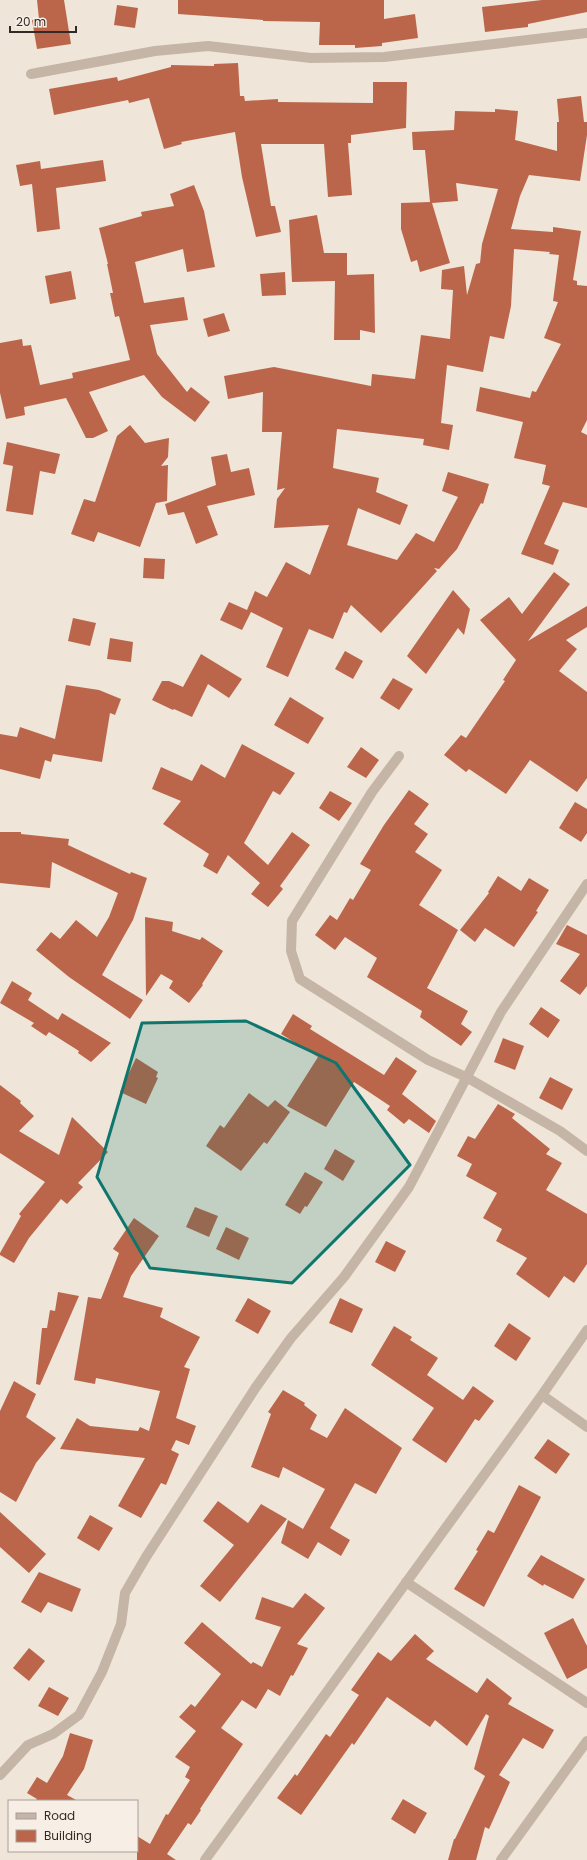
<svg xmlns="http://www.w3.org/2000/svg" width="587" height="1860" font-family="Poppins,sans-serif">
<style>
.building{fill:#bb664a}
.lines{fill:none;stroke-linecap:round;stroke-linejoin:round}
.minor{stroke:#c5b5a6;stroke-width:10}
.marked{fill:#0f766e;fill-opacity:0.2;stroke:#0f766e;stroke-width:3;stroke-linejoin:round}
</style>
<rect width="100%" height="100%" fill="#efe5d9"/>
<!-- building -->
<path class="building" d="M37 0H64L71 44 37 49 32 20 39 19Z
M178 0H384V19L415 14 418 38 382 43V46L355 48V45H319L320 22 263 21V20L178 14Z
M542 0H587V12L528 24V27L485 32 482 7Z
M117 5 138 8 135 28 114 25Z
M238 63 240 96H244L245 101 278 99V102L373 103V82H407L406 128 351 135V143H348L352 195 328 197 324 144H261L271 206H275L281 232 256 237 242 177 235 132 181 142 182 144 164 149 149 98 129 103 128 100 54 115 49 89 117 77 118 81 171 67V65L214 66V64Z
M581 96 584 122H587V135L580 181 529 175 520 196 511 229 553 232V227L581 231 573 280 577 281V285L587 286V420L581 432 587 435V508L563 502 544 544 559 550 553 565 521 554 550 486 542 484 546 465 514 458 523 422 476 411 480 387 530 398 532 391 536 392 561 344 544 338 558 302 553 301 559 255 549 254 550 252 514 249 511 306 504 339 490 336 483 372 447 365 441 423 453 425 449 450 423 445 424 439 337 429 333 468 379 478 376 492 408 505 400 525 358 508 347 545 397 560 416 533 434 542 458 497 442 491 448 472 489 484 483 504 481 503 457 549 439 569 434 568 437 571 381 633 351 605 347 613 344 612 333 639 309 629 288 677 266 667 283 628 251 612 242 630 220 620 229 602 247 610 255 591 267 597 286 562 310 575 329 525 274 528 277 499 285 488 277 490 282 432H262L263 392 228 399 224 376 274 367 371 386 372 374 415 379 421 335 450 339 453 290 441 289 442 270 464 266 467 295 476 264 480 263 482 244 498 189 456 183 458 201 432 203 450 263 420 272 417 260 411 262 401 229V203L430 202 425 150H413L412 132 454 130 455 111 495 112V109L518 111 515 140 557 151V122H559L557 99Z
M103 160 106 181 56 188 60 229 37 232 32 184 20 186 16 165 40 161 41 169Z
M194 185 204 211 215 267 187 272 183 249 135 262 144 303 184 297 188 320 150 325 157 354 187 392 191 387 210 402 195 422 162 397 144 375 89 392 108 431 93 438H86L66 398 24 407 25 415 6 419 0 393V343L22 339 23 346 31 345 40 385 73 378 72 373 130 360 119 316 115 317 110 293H113L107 264H108L99 228 142 216 141 212 174 206 170 194Z
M317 215 324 253H347V275L374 274 375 333 360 330V340H334L335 281 292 282 289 220Z
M71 271 76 299 50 304 45 276Z
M285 272 286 295 262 296 260 274Z
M224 313 230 331 208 337 203 319Z
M130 425 145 443 169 438 168 457 161 466 168 465 167 501 156 503 140 547 98 532 94 542 71 534 84 499 95 502 117 436Z
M7 442 60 454 55 474 40 471 33 515 6 511 13 466 3 464Z
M227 454 231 472 249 468 255 495 207 506 218 535 196 544 184 512 168 515 165 504 216 485 211 457Z
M144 558 165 559 164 579 143 578Z
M554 572 570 584 528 641 587 606V627L566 640 577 649 559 671 587 692V778L577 792 530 760 506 794 469 769 466 772 444 755 461 735 466 738 505 681 503 680 516 660 480 620 509 597 522 614Z
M453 590 470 609 464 635 458 628 426 674 407 656Z
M73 618 96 623 90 646 68 641Z
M110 638 133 642 131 662 107 659Z
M345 651 363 661 353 679 335 669Z
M201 654 242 679 229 698 208 684 192 717 174 709 173 710 152 700 162 681H169L183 687Z
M393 678 413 689 399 710 380 698Z
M66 685 99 690 121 699 115 715 110 713 102 762 53 754 51 762 45 760 40 779 0 769V734L17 737 20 727 55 739Z
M290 697 324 718 308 744 274 725Z
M242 744 295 773 280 795 273 791 244 843 268 865 292 832 310 845 280 886 283 889 268 907 251 894 260 883 228 855 217 874 203 866 209 854 163 824 181 801 152 789 161 767 192 781 201 764 225 778Z
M361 747 379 760 366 778 347 767Z
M409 790 429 804 414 824 428 834 415 852 442 870 419 905 458 930 427 988 468 1011 461 1024 472 1032 461 1046 420 1017 422 1011 367 977 377 958 345 937 335 950 315 935 330 915 337 920 350 898 353 900 371 870 360 864 384 825Z
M330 791 352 803 339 821 319 808Z
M575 802 587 809V833L581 842 559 828Z
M0 832H21V834L69 839 68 845 130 874 131 872 147 878 133 920 102 975 143 1000 130 1019 69 977 36 950 51 932 60 939 76 920 97 937 109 917 118 893 52 862 50 888 0 883Z
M498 876 521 891 529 878 549 890 536 911 538 912 514 947 485 928 475 942 460 930 489 893 488 892Z
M145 917 173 922 172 931 200 940 202 937 223 951 202 984 203 985 189 1003 169 988 173 981 161 974 146 996Z
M567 925 587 935V986L580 995 560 981 580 954 556 944Z
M12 981 32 993 28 1000 58 1020 62 1013 111 1043 91 1062 78 1053 79 1051 49 1032 46 1036 31 1026 34 1023 0 1003Z
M541 1007 560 1020 548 1038 529 1024Z
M293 1014 312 1026 310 1029 384 1075 396 1057 417 1071 402 1094 436 1121 429 1133 409 1119 404 1124 387 1110 390 1106 354 1082 326 1127 287 1106 318 1057 281 1034Z
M503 1038 524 1046 515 1070 494 1062Z
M136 1058 158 1072 156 1077 158 1078 146 1104 120 1092Z
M550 1077 573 1089 562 1110 539 1098Z
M0 1085 21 1101 20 1103 34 1116 19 1131 59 1155 72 1117 108 1152 78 1183 83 1187 67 1204 61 1199 29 1238 14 1263 0 1255V1253L21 1216 19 1214 45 1182 0 1153Z
M249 1093 268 1107 275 1100 290 1112 267 1144 264 1142 241 1171 206 1146 220 1125 224 1128Z
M498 1104 515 1114 512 1118 550 1149 546 1154 562 1163 546 1190 587 1214V1264L574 1283 564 1276 549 1298 516 1274 527 1258 496 1241 502 1229 483 1218 497 1193 466 1176 472 1164 457 1156 468 1136 475 1139Z
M335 1149 355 1161 343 1181 324 1169Z
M305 1172 323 1182 307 1207 305 1206 300 1214 285 1205Z
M195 1207 218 1216 209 1237 186 1227Z
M134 1218 159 1236 131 1276 123 1297 163 1308 160 1317 200 1337 184 1367 190 1369 176 1418 196 1426 189 1445 176 1440 171 1450 179 1454 166 1485 161 1483 141 1518 118 1506 145 1458 60 1449 77 1418 90 1426 138 1431 140 1427 149 1431 160 1391 96 1378 95 1384 74 1380 88 1297 101 1299 119 1253 113 1249Z
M226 1227 249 1238 239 1260 216 1249Z
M386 1241 406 1251 395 1272 375 1262Z
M58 1292 79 1296 40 1385 36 1384 42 1328H47L50 1310 55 1311Z
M248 1298 271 1311 258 1334 235 1321Z
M340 1298 363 1309 352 1333 329 1323Z
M509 1323 531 1338 516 1361 494 1346Z
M394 1326 412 1337 410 1340 438 1358 427 1375 463 1400 473 1386 494 1401 479 1421 475 1419 446 1463 412 1440 434 1408 371 1365Z
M14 1381 36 1394 26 1417 56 1438 36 1463 16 1502 0 1492V1411Z
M283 1390 305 1403 304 1405 317 1415 310 1429 327 1438 345 1408 402 1448 376 1494 355 1483 330 1528 350 1540 341 1556 318 1542 308 1559 281 1543 288 1520 303 1529 325 1489 283 1467 279 1478 251 1467 271 1414 268 1412Z
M548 1439 570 1454 556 1474 534 1458Z
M519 1485 541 1497 484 1607 454 1589 478 1551 476 1550 488 1530 494 1533Z
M218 1501 248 1523 261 1504 287 1519 220 1602 200 1586 234 1545 203 1521Z
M0 1512 46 1554 29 1573 0 1547Z
M90 1515 113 1528 99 1551 77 1538Z
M541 1555 585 1579 573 1599 544 1584 543 1586 527 1576Z
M39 1572 81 1589 72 1612 48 1602 41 1613 21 1602Z
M305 1593 325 1608 297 1644 308 1648 293 1676 291 1675 280 1696 268 1689 256 1709 242 1700 221 1728 243 1744 200 1809 201 1810 191 1825 188 1823 167 1854 176 1860H137V1836L150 1844 166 1814 168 1815 190 1780 185 1777 190 1767 175 1757 196 1731 179 1717 191 1704 195 1707 221 1674 184 1643 202 1622 251 1664 253 1662 262 1667 281 1627 255 1619 262 1597 293 1608Z
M573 1618 587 1646V1668L567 1679 544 1633Z
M415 1634 434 1651 426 1659 477 1693 487 1678 512 1698 508 1704 554 1730 543 1749 523 1738 499 1775 510 1782 489 1829 485 1827 476 1860H448L454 1839H455L485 1776 474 1769 489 1716 486 1714 467 1746 435 1720 430 1727 387 1697 354 1745 352 1743 301 1815 277 1798 295 1774 297 1776 326 1734 330 1737 359 1695 351 1690 378 1652 391 1661Z
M29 1648 45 1661 29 1681 13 1668Z
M49 1687 69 1698 58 1716 38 1706Z
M70 1733 93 1740 84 1769 67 1795 78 1801H36L37 1799 27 1793 37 1777 47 1783 63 1756Z
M403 1799 427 1813 415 1834 391 1819Z"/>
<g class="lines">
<!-- minor -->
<path class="minor" d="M31 74 155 51 208 46 311 58 384 57 587 33
M399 756 372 792 292 921 291 951 300 979 428 1060 466 1077 560 1131 587 1151
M542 1395 587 1427
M406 1582 587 1703
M0 1775 28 1745 53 1734 79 1715 102 1672 121 1624 125 1593 146 1557 256 1387 291 1338 344 1277 409 1187 501 1012 587 884
M205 1860 542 1395 587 1330
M501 1860 587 1741"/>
</g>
<!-- marked area -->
<path class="marked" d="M246 1021 336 1063 410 1165 292 1283 150 1268 97 1177 142 1023Z"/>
<!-- legend -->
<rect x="8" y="1800" width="130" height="52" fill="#f7efe5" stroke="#a8a099"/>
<rect x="16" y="1813" width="20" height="6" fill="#c5b5a6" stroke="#a8a099"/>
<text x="44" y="1820" font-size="12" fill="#322a26">Road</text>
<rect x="16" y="1830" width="20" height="12" fill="#bb664a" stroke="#a8a099"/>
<text x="44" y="1840" font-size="12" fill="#322a26">Building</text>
<!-- scale -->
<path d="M10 26v6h66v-6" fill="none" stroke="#322a26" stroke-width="2"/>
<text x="16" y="26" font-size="12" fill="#322a26" stroke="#f7efe5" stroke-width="3" paint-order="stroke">20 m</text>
</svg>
